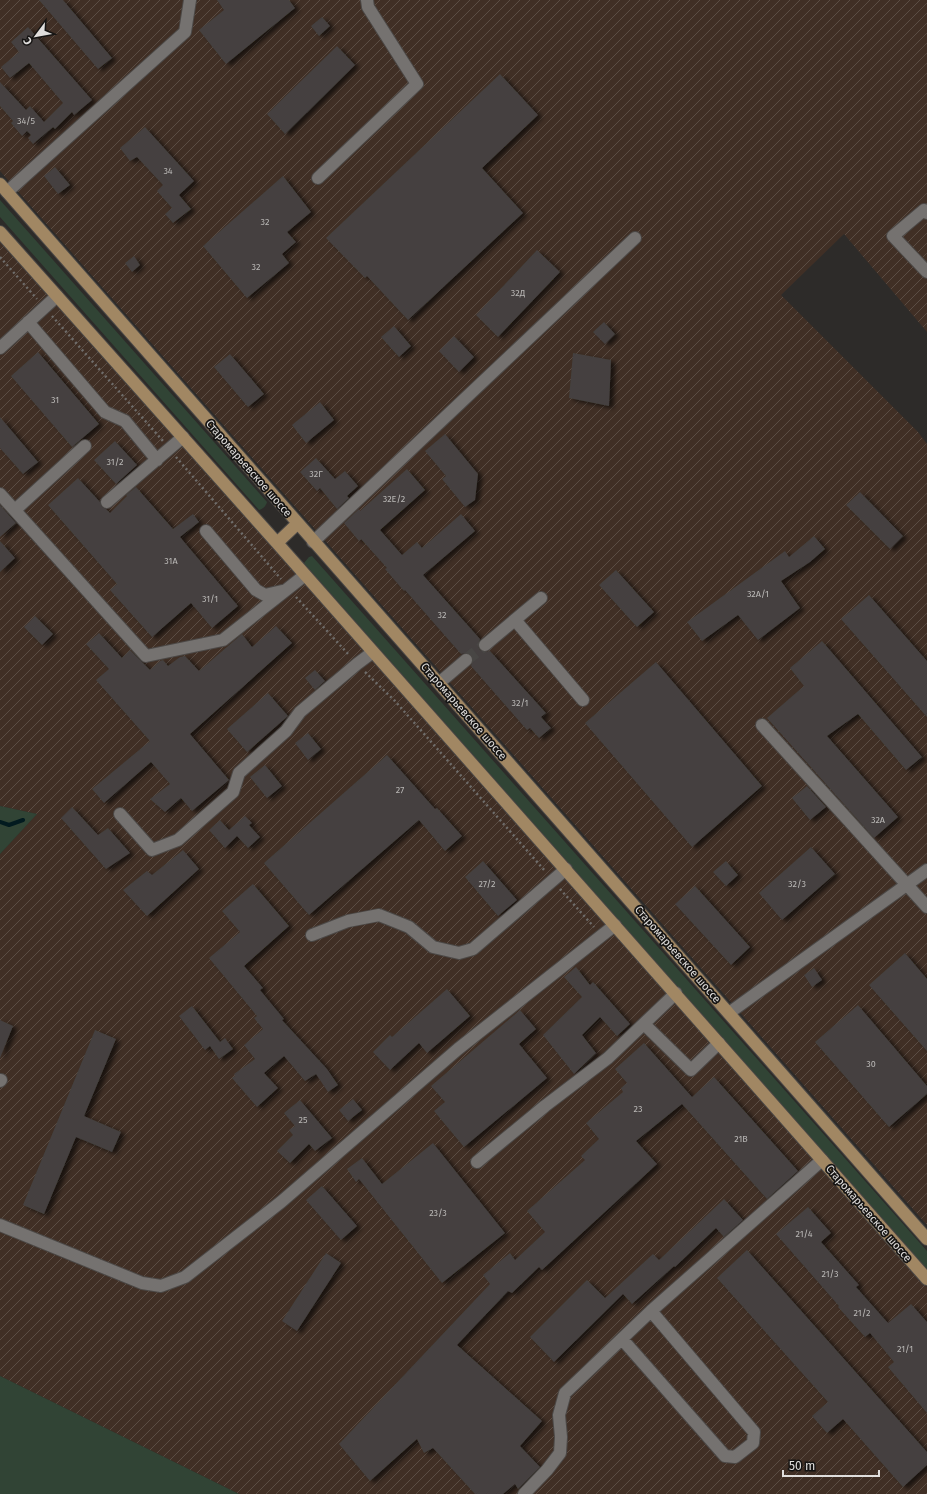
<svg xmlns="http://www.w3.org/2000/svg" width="927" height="1494" font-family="'Fira Sans',sans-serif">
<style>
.industrial{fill:url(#industrial-furrows)}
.green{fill:#314435}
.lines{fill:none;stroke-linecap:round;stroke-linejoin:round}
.stream{stroke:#021a1f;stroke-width:4}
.building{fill:#44413f;filter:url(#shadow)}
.minor-tunnel{stroke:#484644;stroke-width:12;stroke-dasharray:12 6;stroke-linecap:butt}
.minor-casing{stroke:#4b4846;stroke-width:14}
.major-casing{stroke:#4b4846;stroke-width:14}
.path{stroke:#6f6d6b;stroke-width:2.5;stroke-dasharray:2 3;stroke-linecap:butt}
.minor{stroke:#757270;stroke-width:12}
.major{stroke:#a18763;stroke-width:12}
.labels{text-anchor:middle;stroke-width:3.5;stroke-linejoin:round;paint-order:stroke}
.number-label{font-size:9px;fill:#b9b7b5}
.street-label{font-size:11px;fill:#e0dedc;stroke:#151413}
</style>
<defs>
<pattern id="industrial-furrows" width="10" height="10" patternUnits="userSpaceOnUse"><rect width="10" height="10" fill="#402f25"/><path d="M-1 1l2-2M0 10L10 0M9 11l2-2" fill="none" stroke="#5b4d44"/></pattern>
<filter id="shadow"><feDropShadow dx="4.5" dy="2.5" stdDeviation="2" flood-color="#0009"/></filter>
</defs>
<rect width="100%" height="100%" fill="#2d2b29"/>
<!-- industrial -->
<path class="industrial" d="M0 0H927V332L844 234 781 295 918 432 927 444V1225L0 171Z
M0 237 927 1287V1494H239L0 1376V854L37 814 0 806Z"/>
<!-- green -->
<path class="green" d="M0 200 267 502C266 506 263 509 259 510L0 217Z
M312 556 927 1251V1269L304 563 309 557Z
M0 806 37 814 0 854Z
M0 1376 239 1494H0Z"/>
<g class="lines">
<!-- stream -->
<path class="stream" d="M0 822 9 825 23 820"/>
</g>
<!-- building -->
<path class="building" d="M39 0H63L112 58 98 69Z
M217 0H289L295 8 226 64 199 30 224 10Z
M322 17 330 26 319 36 311 26Z
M28 27 92 100 74 115 72 112 55 129 53 127 33 144 28 138 31 135 27 131 22 136 11 123 13 121 0 106V82L26 110 30 106 44 122 63 103 29 63 10 78 1 67 19 52 11 42Z
M337 46 355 65 285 134 267 114Z
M500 74 538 115 482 168 523 213 408 320 367 276 365 278 326 238Z
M145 127 194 181 179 195 191 209 173 223 165 214 172 208 157 191 163 185 137 157 130 161 120 148Z
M55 167 70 185 58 194 44 176Z
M283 176 311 212 287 232 296 242 282 254 289 263 247 298 203 246Z
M537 250 560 272 498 337 476 315Z
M134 256 140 265 132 272 125 263Z
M604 322 615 334 605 344 593 332Z
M394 326 411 346 399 357 381 337Z
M454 336 474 357 459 372 439 351Z
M38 352 99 424 72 447 11 376Z
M573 353 611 360 609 406 569 398Z
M230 354 264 394 248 407 214 367Z
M320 402 334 420 306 443 292 425Z
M0 417 38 462 23 474 0 448Z
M445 434 478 474 475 500 465 507 442 479 446 476 425 451Z
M115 441 137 465 116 484 94 460Z
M316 458 335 479 345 471 358 486 347 496 349 498 337 509 320 488 317 491 300 472Z
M407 469 425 490 380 530 402 555 417 542 422 548 461 514 475 531 423 575 480 639 478 646 480 650 486 652 490 651 546 713 541 717 551 728 539 738 530 728 527 730 471 666 473 659 471 655 465 653 461 654 405 590 404 591 385 569 387 568 361 539 359 541 344 523 359 509 360 511Z
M78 478 100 502 102 507 106 509 110 513 127 496 126 495 136 487 173 529 193 514 199 522 180 537 238 606 212 628 191 603 152 637 110 590 117 584 48 505Z
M860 492 903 536 890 549 846 505Z
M0 505 16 523 0 537Z
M814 536 825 549 810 562 781 581 800 608 758 640 738 615 702 641 687 622 785 551 789 557Z
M0 541 15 558 0 572Z
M616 570 654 612 637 627 599 585Z
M869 595 927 661V717L841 619Z
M35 616 53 634 42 645 24 627Z
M276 626 292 643 190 734 229 780 192 811 181 798 165 812 150 799 170 784 151 762 104 803 92 789 150 741 96 680 109 669 86 644 99 633 122 658 130 650 150 670 160 661 163 660 168 666 180 657 185 656 199 671 242 634 252 647Z
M822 641 922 757 906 770 858 714 827 736 898 817 874 838 767 718 804 686 790 668Z
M656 662 762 786 692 847 585 723Z
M315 670 325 681 315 690 305 678Z
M268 693 288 716 247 752 227 729Z
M308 733 321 749 308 760 295 743Z
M387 755 435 809 437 808 462 836 445 851 419 820 309 915 264 863Z
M265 765 282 786 267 798 250 777Z
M807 786 826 807 810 820 792 798Z
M72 807 98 835 108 828 130 853 106 869 61 818Z
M245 816 252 823 249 825 260 837 248 848 237 836 225 848 209 830 220 820 229 830Z
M811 847 835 874 782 920 759 893Z
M183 850 199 869 147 916 123 890 147 871 152 875Z
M483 861 517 900 498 916 465 877Z
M726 861 738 875 726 886 713 872Z
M253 884 289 926 244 966 263 988 260 990 284 1019 282 1020 327 1069 338 1085 328 1092 316 1074 305 1081 284 1056 264 1073 278 1088 257 1107 232 1078 235 1076 234 1074 255 1059 244 1045 263 1029 254 1018 257 1016 209 958 240 932 222 911Z
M695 886 750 947 731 965 675 904Z
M905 953 927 979V1051L869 985Z
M576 967 590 985 593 982 630 1024 617 1036 600 1017 582 1035 596 1053 574 1074 543 1035 582 997 564 977Z
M814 968 822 980 812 987 804 975Z
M447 989 470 1016 427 1053 419 1043 390 1070 373 1052 390 1035 392 1037Z
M858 1005 927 1086V1094L889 1127 815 1042Z
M192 1006 220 1042 225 1038 233 1049 219 1059 210 1046 205 1050 179 1016Z
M520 1010 536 1029 519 1044 547 1078 464 1147 434 1111 445 1102 431 1086Z
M0 1020 13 1026 0 1058Z
M95 1030 116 1039 84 1116 121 1132 112 1152 76 1137 44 1214 23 1205Z
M644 1043 692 1097 714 1077 798 1171 767 1199 682 1104 636 1141 657 1164 542 1270 539 1267 512 1293 508 1291 457 1345 542 1421 520 1446 540 1467 518 1489 515 1484 503 1494H475L433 1448 424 1453 417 1439 370 1481 339 1444 490 1284 483 1275 510 1253 515 1260 545 1232 527 1211 585 1160 581 1156 599 1139 586 1123 623 1092 621 1088 627 1083 615 1069Z
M353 1099 362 1110 348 1121 339 1110Z
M300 1100 332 1138 315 1151 309 1144 290 1163 277 1151 293 1135 289 1130 295 1126 284 1113Z
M433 1143 505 1233 442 1283 359 1179 356 1182 347 1169 362 1158 382 1184Z
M322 1186 357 1226 341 1240 306 1200Z
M724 1199 743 1220 724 1237 716 1228 675 1267 674 1266 632 1304 623 1294 554 1362 530 1337 587 1280 605 1298 653 1254 659 1260Z
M808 1207 831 1233 821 1242 859 1285 856 1287 888 1323 911 1304 927 1322V1413L888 1367 894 1362 870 1333 865 1337 838 1307 839 1306 776 1234Z
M747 1250 927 1452V1465L903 1487 843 1419 827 1433 812 1416 828 1402 717 1278Z
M326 1253 341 1263 297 1331 282 1321Z"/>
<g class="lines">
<!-- minor-tunnel -->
<path class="minor-tunnel" d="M466 660 485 645"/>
<!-- minor casing -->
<g class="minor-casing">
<path id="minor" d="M318 178 417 84 368 7 367 0
M7 192 185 32 190 0
M927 213 924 210 893 236 927 272
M28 322 105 412 125 421 157 460
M0 348 57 296
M0 494 146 656 223 640 305 575
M107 502 183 437
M15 510 85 446
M206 531 256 590 265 595 282 591
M313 542 635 238
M515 620 583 700
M485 645 541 598
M439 683 466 660
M762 725 927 907
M120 814 152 850 178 840 233 792 239 773 286 731 300 712 357 664 373 652
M312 935 348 921 379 915 409 927 433 947 459 953 473 949 566 869
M729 1013 927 870
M644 1024 691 1070 719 1043
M0 1081 1 1080
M477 1162 545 1106 608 1058 676 993
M0 1225 142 1283 161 1286 185 1277 281 1202 458 1049 615 925
M622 1339 725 1456 735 1457 753 1443 754 1432 651 1311
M524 1494 547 1470 560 1453 561 1437 559 1415 565 1393 651 1311 822 1160"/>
</g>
<!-- major casing -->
<g class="major-casing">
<path id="major" d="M0 184 927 1239
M0 232 277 543 927 1279
M277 543 297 524"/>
</g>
<!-- path -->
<path class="path" d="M0 257 37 299
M52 316 163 441
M176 457 281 579
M296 597 349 655
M365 672 395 701 545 871
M560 889 594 927"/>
<!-- minor -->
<use href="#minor" class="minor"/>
<!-- major -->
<use href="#major" class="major"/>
</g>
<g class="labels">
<!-- number labels -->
<g class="number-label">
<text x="26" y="124">34/5</text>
<text x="168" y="174">34</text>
<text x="265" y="225">32</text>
<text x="256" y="270">32</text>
<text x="518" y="296">32Д</text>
<text x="55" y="403">31</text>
<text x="115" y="465">31/2</text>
<text x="316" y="477">32Г</text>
<text x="394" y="502">32Е/2</text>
<text x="171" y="564">31А</text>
<text x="758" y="597">32А/1</text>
<text x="210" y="602">31/1</text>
<text x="442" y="618">32</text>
<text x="520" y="706">32/1</text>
<text x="400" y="793">27</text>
<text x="878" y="823">32А</text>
<text x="487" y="887">27/2</text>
<text x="797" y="887">32/3</text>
<text x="871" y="1067">30</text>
<text x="638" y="1112">23</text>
<text x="303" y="1123">25</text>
<text x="741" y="1142">21В</text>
<text x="438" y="1216">23/3</text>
<text x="804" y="1237">21/4</text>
<text x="830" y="1277">21/3</text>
<text x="862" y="1316">21/2</text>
<text x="905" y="1352">21/1</text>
</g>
<!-- street labels -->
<g class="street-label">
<text transform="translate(249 468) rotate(49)" y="4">Старомарьевское шоссе</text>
<text transform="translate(464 711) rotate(49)" y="4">Старомарьевское шоссе</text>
<text transform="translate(678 954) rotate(49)" y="4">Старомарьевское шоссе</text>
<text transform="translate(869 1213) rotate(49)" y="4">Старомарьевское шоссе</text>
</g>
</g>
<!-- north arrow -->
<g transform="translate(36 36) rotate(238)" stroke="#151413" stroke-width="3" paint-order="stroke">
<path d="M0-3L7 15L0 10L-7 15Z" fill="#e0dedc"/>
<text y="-6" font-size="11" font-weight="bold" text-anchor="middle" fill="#e0dedc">С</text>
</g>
<!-- scale -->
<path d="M783 1470v6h96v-6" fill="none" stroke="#e0dedc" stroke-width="2"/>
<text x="789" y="1470" font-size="12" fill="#e0dedc" stroke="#151413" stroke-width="3" paint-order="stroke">50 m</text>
</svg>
